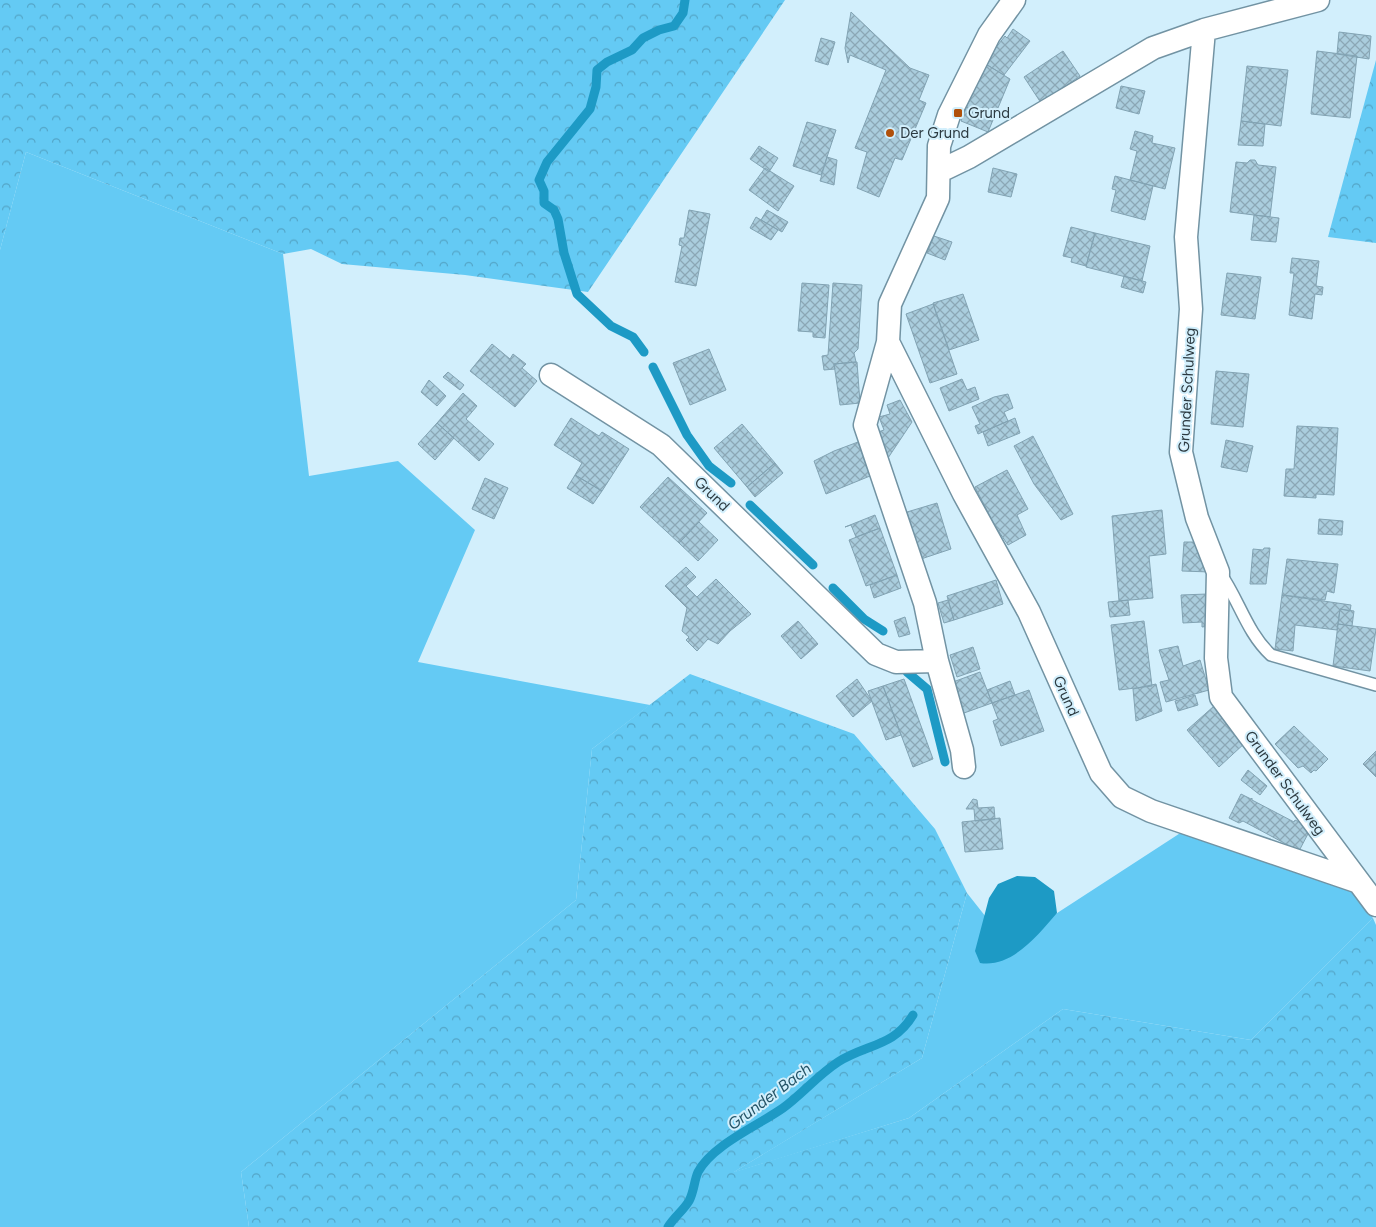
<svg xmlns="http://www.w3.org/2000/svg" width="1376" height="1227" font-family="Figtree,sans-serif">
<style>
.green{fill:#64caf4}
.forest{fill:url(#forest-crowns)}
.water{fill:#1d9ac5}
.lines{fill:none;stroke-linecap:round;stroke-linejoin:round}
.stream{stroke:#1d9ac5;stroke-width:9}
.building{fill:url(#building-cross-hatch);stroke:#82a3b3}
.lane-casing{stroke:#7293a3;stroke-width:14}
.street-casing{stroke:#7293a3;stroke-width:25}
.lane{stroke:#fff;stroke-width:11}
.street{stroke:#fff;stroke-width:22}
.poi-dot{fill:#b0500a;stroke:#d2effc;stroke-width:2}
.labels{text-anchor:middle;stroke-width:4;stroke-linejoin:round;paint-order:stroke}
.poi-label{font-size:15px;fill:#2c3a41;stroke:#d2effc;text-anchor:start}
.street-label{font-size:15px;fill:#2c3a41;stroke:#d2effc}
.water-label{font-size:16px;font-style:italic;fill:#245366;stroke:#d2effc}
</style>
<defs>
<pattern id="forest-crowns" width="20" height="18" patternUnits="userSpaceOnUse" patternTransform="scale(1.25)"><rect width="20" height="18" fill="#64caf4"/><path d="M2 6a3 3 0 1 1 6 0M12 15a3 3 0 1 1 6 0" fill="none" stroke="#53a5c7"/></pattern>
<pattern id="building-cross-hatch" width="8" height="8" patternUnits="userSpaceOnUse" patternTransform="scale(1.25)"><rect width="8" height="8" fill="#aacddd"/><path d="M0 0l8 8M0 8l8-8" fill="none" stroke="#8ba7b5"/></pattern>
</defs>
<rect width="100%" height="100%" fill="#d2effc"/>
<!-- green -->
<path class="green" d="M26 152 283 254 309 476 398 461 475 530 418 662 650 705 592 749 576 900 241 1172 249 1227H0V250Z
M1185 830 1344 882 1373 918 1251 1040 1063 1009 909 1118 732 1173 922 1058 967 893 1008 945Z"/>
<!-- forest -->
<path class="forest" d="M0 0H785L588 292 465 275 342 264 311 249 283 254 26 152 0 250Z
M1376 60V243L1328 237Z
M690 674 854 734 935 829 967 893 922 1058 734 1172 909 1118 1063 1009 1251 1040 1373 918 1376 925V1227H249L241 1172 576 900 592 749Z"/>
<!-- water -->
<path class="water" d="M1017 876 1035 877 1054 891 1057 913C1038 935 1012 968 980 963L975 951 989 898 998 884Z"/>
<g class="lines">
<!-- stream -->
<path class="stream" d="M644 352 633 337 611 326 577 294 564 253 558 219 554 210 544 203V191L539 180 547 162 590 109 596 87 597 70 607 62 632 50 643 38 659 30 674 26 683 13 685 0
M653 367 687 435 709 466 731 483
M750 505 813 565
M833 588 864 619 883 631
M907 672 927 689 945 762
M668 1227C674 1217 683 1211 689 1201 694 1192 694 1181 698 1172 712 1145 759 1125 783 1108 801 1095 818 1075 838 1062 866 1044 894 1047 913 1015"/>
</g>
<!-- building -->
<path class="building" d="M851 12 910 68 929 75 919 100 926 103 902 160 895 158 879 197 857 188 867 152 855 148 886 70 850 55 848 63 845 48Z
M1013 29 1030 41 1004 75 984 63 1005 36 1007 38Z
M1339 32 1371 36 1369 59 1337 54Z
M821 38 835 42 828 65 815 61Z
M1063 51 1080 76 1041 103 1024 77Z
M1317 51 1357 56 1350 118 1311 114Z
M984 63 1010 79 988 132 961 121Z
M1247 66 1288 70 1281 126 1241 121Z
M1121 86 1145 91 1139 114 1116 108Z
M1241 121 1265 124 1263 146 1238 145Z
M807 122 836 130 821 175 793 166Z
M1135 131 1153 136 1152 143 1175 148 1165 189 1130 180 1137 151 1130 149Z
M759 146 778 158 769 172 750 159Z
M827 157 837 160 834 185 820 181Z
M1250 160H1255L1258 165 1276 167 1270 217 1230 212 1236 162 1247 163Z
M765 168 794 186 778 211 749 190Z
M993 168 1017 174 1011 197 988 192Z
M1115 176 1153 186 1145 220 1111 211 1116 190 1112 189Z
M689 210 710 214 696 286 675 282 682 246 679 245 680 238H684Z
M767 210 788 222 782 232 761 220Z
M1254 215 1279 218 1276 242 1251 240Z
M756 217 778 230 771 240 750 228Z
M1071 227 1095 233 1086 266 1071 262 1072 258 1063 256Z
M1095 233 1150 246 1142 281 1086 267Z
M934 236 952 242 945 260 927 253Z
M1292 258 1319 261 1316 286 1323 287 1322 295 1315 294 1312 319 1289 315 1294 273H1290Z
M1227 273 1261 277 1255 319 1221 315Z
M1124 276 1146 282 1143 293 1121 287Z
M802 283 829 285 825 338 813 337V332L798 331Z
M833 283 862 285 858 349 854 353 856 362 834 364 835 369 824 370 822 356 828 355Z
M963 294 979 340 949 350 933 303Z
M933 304 957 374 930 383 906 314Z
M492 344 510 359 513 354 526 364 522 368 537 381 515 407 470 371Z
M709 349 726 390 690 405 673 363Z
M857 362 860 403 840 405 834 364Z
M1216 371 1249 374 1243 427 1211 424Z
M448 372 464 385 460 390 443 377Z
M962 379 967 390 975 387 979 399 949 411 940 388Z
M429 380 446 396 437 406 421 392Z
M463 393 477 406 466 419 494 444 479 461 437 423Z
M1008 394 1013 408 1004 412 1008 421 978 434 975 426 980 424 972 407 994 397Z
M900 400 912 422 888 458 878 432 884 430 879 417 890 414 887 405Z
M571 418 599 436 602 432 629 449 602 491 575 475 582 463 554 445Z
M1015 418 1020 433 988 446 983 432Z
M437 423 454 438 435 460 418 444Z
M742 424 775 463 747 487 714 448Z
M1297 426 1338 428 1334 495 1316 494V498L1284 496 1286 469H1294Z
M1033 436 1073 514 1061 520 1034 484 1014 446Z
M1226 440 1253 446 1247 472 1221 467Z
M858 442 870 476 826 494 814 461 834 451Z
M775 463 783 473 755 497 747 487Z
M1007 470 1028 509 1017 515 1026 535 1008 545 995 526 975 487Z
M575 475 602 491 593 504 567 488Z
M668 477 707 513 679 543 640 507Z
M485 478 508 488 494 519 472 509Z
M937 503 951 549 921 559 907 512Z
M1162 510 1166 554 1149 556 1153 598 1119 601 1112 516Z
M875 515 880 528 856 537 851 525 845 527Z
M1319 519 1343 521 1342 535 1318 534Z
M699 522 718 540 698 561 679 543Z
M880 528 897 575 866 586 849 540Z
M1184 542H1201L1210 572 1182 571Z
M1264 548H1270L1266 584H1250L1253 549 1263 550Z
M1287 559 1338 564 1334 593 1327 591 1325 600 1282 595Z
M686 567 696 577 686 586 697 597 716 579 751 614 730 631 718 644 708 639 697 651 686 640 689 637 682 631 687 608 665 586Z
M897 575 901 588 874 598 870 585Z
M996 580 1003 604 954 620 947 596Z
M1207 594 1210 626 1202 627V622L1183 623 1181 595Z
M1282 595 1351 605 1350 611 1340 609 1337 630 1295 625 1293 651 1275 649Z
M948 600 954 620 944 623 938 603Z
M1128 600 1130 615 1110 617 1108 602Z
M1340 609 1354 611 1352 626 1338 624Z
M905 617 910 634 899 637 894 621Z
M798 621 818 644 801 659 781 636Z
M1144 621 1152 686 1119 690 1111 625Z
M1338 624 1376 629 1370 671 1333 666Z
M1178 646 1183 666 1200 660 1209 690 1166 702 1160 682 1169 680 1159 650Z
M973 647 980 669 957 677 950 655Z
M980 672 992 703 964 713 953 682Z
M857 679 872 701 853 717 836 696Z
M904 679 933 759 913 767 883 686Z
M1010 681 1015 695 992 703 987 690Z
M1156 684 1162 711 1136 721 1133 689Z
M883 686 901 735 886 740 868 691Z
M1029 690 1044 731 1001 746 993 721 998 719 992 703Z
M1195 695 1198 705 1178 711 1175 701Z
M1214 706 1246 742 1219 767 1187 730Z
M1294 726 1328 759 1316 771 1314 770 1311 773 1303 766 1298 768 1275 744Z
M1376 751V777L1363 764Z
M1248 770 1267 786 1260 795 1241 780Z
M1241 794 1251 799 1252 798V800L1294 822 1295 820 1303 824 1302 826 1310 830 1299 851 1243 821 1239 823 1229 818Z
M973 799 977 800 978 808 994 807 995 819 975 821 974 809H966Z
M1000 818 1003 849 965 852 962 822Z"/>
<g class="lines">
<!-- lane casing -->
<g class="lane-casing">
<path id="lane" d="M1220 573C1239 600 1247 633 1271 655L1376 685"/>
</g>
<!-- street casing -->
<g class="street-casing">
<path id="street" d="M1204 30 1186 237 1191 309 1181 452 1197 518 1218 572 1216 658 1221 697 1376 905
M940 171 969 157 1153 48 1204 30 1318 0
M888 342 964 494 1029 612 1101 773 1122 797 1151 811 1356 881
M551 375 661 445 876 654 896 662 937 661
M964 767 962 750 937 661 925 603 865 425 888 342 890 304 938 198 939 146 949 115 989 35 1014 0"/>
</g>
<!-- lane -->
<use href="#lane" class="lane"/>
<!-- street -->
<use href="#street" class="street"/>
</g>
<!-- markers -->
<g class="poi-dot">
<rect x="953" y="108" width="10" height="10" rx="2.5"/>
<circle cx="890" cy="133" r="5"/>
</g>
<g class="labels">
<!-- poi labels -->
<g class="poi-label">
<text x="968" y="118">Grund</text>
<text x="900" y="138">Der Grund</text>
</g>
<!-- street labels -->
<g class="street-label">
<text transform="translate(1187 390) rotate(-87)" y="5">Grunder Schulweg</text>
<text transform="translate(712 494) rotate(44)" y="5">Grund</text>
<text transform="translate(1066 696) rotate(66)" y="5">Grund</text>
<text transform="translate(1285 783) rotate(54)" y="5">Grunder Schulweg</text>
</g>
<!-- water labels -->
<g class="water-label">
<text transform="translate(769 1096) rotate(-37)" y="6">Grunder Bach</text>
</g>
</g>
</svg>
